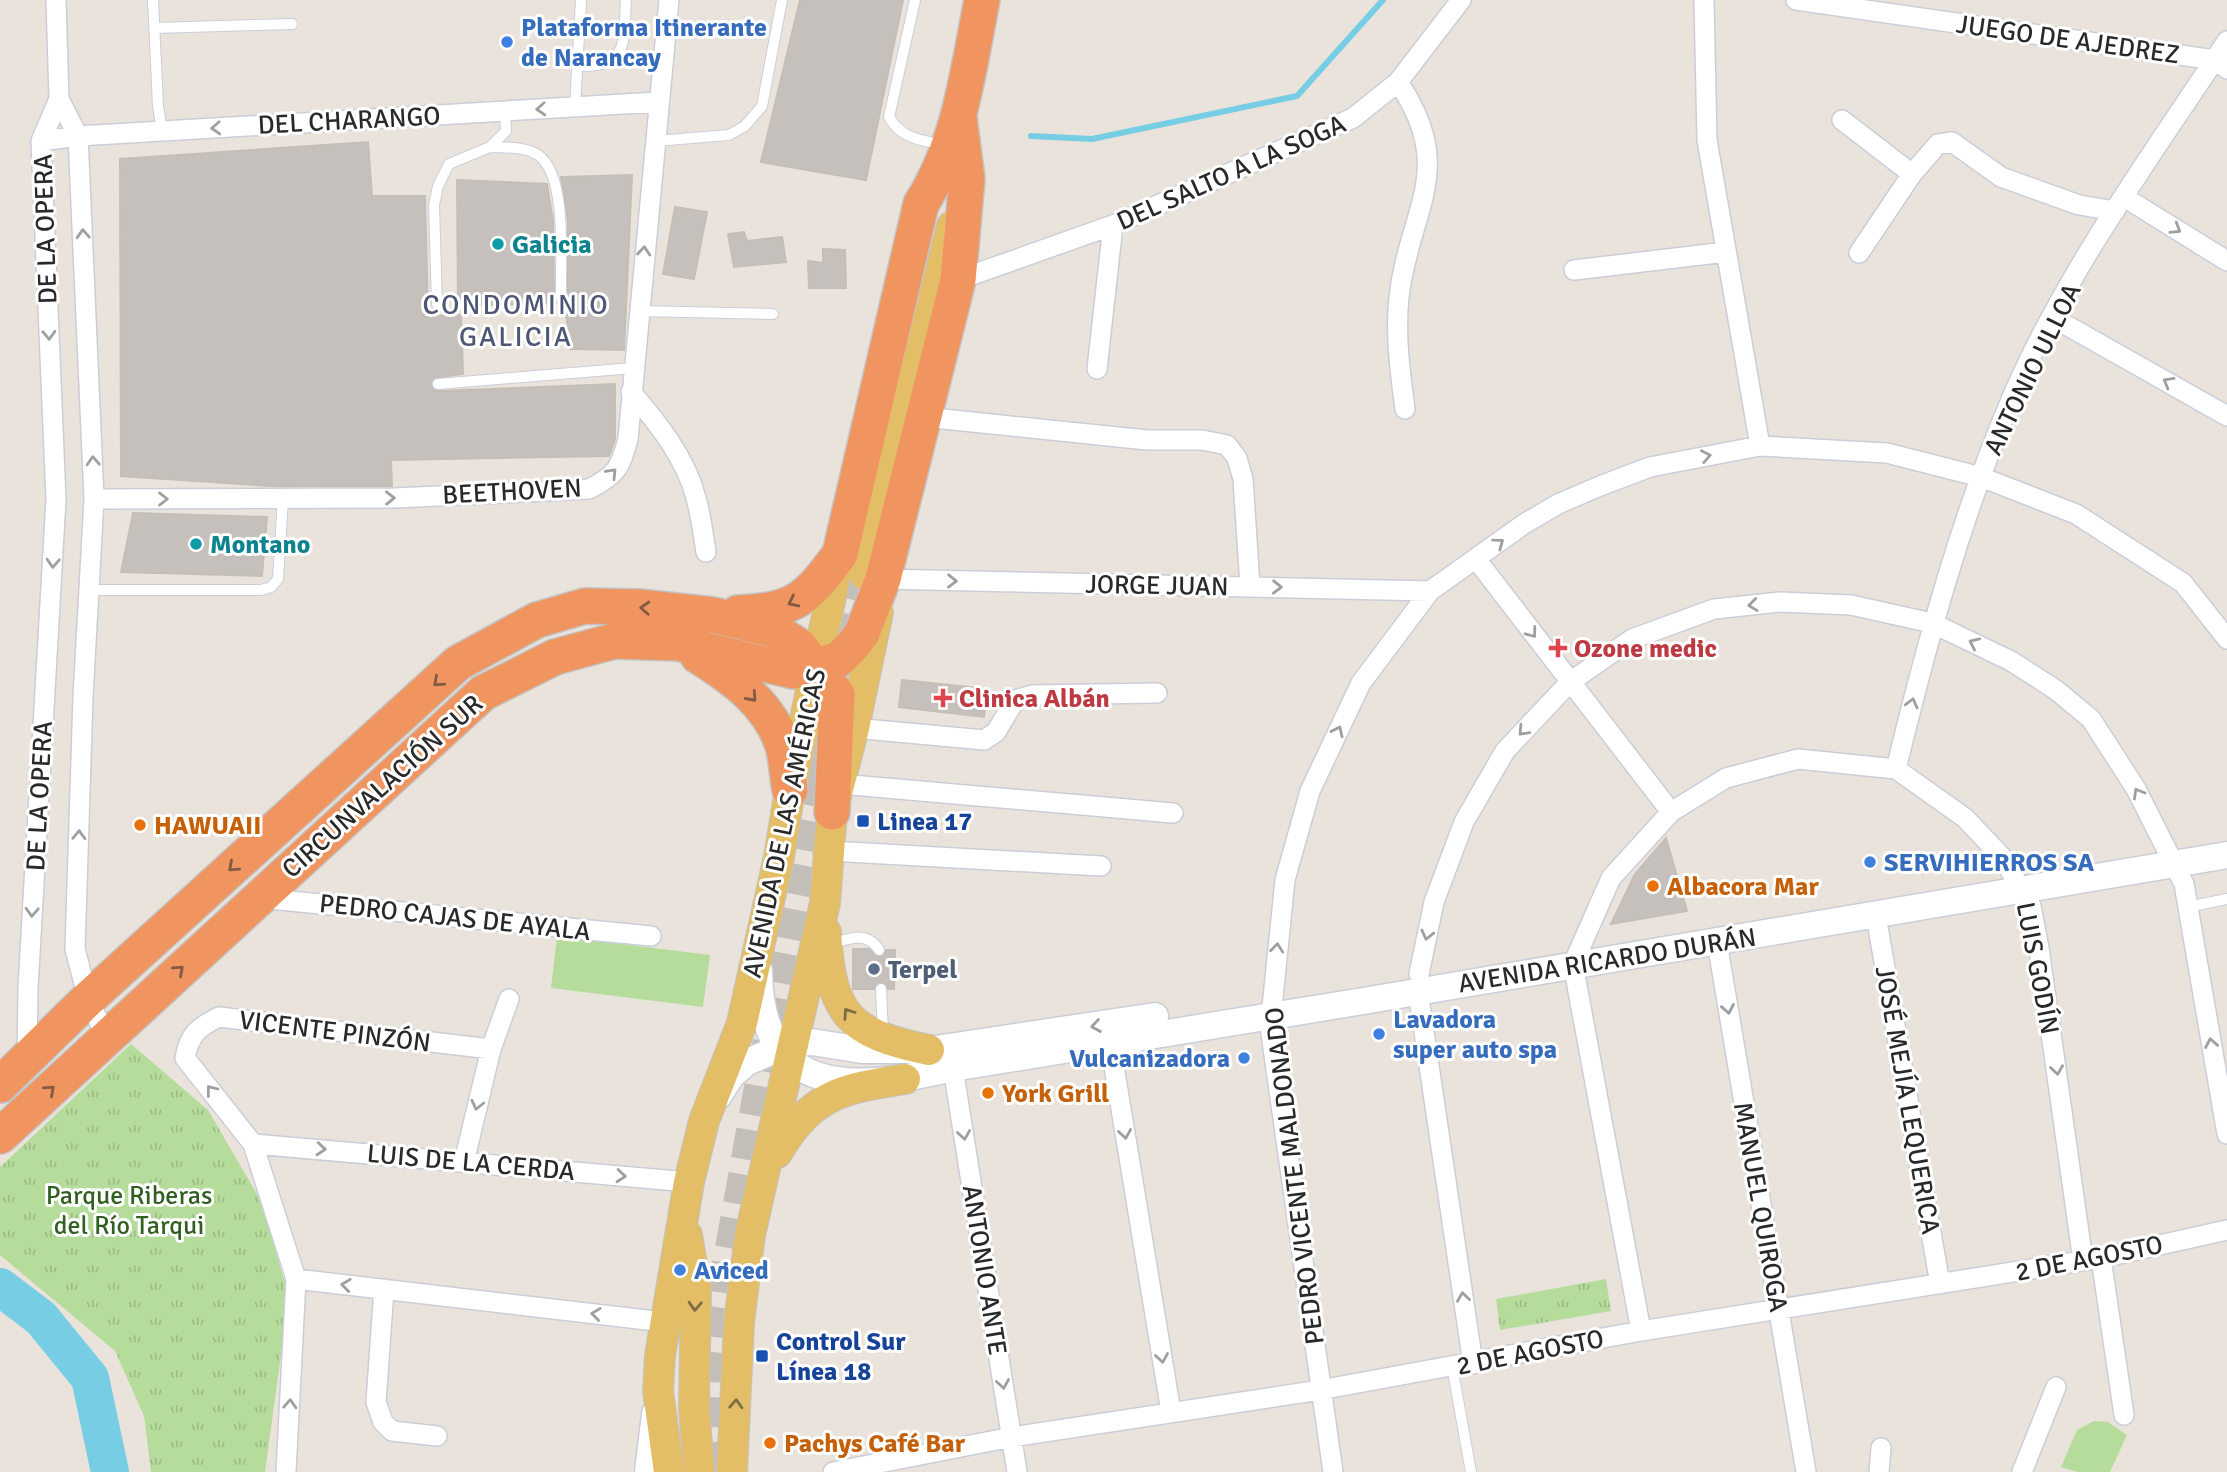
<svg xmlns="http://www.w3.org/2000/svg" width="2227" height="1472" font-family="Signika,sans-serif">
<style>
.park{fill:url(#park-tufts)}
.garden{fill:#b6dc9c}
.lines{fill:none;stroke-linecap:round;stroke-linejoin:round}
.stream{stroke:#77cee4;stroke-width:6}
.river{stroke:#77cee4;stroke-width:38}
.building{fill:#c5c0bb;stroke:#c5beb6;stroke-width:2}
.primary-tunnel{stroke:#c3beb8;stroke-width:30;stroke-dasharray:30 15;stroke-linecap:butt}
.lane-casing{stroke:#caced9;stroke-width:12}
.street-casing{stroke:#caced9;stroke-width:22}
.secondary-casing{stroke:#caced9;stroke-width:29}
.primary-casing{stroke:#c3c3c3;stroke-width:32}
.highway-casing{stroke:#c3c3c3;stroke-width:38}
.lane{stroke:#fff;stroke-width:10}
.street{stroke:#fff;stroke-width:19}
.secondary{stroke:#fff;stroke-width:26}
.primary{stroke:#e4be66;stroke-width:30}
.highway{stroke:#f09560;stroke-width:35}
.oneway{stroke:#9f9f9f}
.oneway2{stroke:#835a42}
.oneway3{stroke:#7d6c44}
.shop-dot{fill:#3f7fe0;stroke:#fff;stroke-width:2.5}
.culture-dot{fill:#0f9aa8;stroke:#fff;stroke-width:2.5}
.health-dot{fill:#e0444e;stroke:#fff;stroke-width:2.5}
.transit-dot{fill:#1a4fb4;stroke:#fff;stroke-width:2.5}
.food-dot{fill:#e8710a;stroke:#fff;stroke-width:2.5}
.service-dot{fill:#5c6f8a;stroke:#fff;stroke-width:2.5}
.labels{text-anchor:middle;stroke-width:6;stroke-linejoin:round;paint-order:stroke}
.shop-label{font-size:26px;font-weight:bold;fill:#366cbe;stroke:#fff;text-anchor:start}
.street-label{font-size:26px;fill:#292929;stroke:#fff}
.culture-label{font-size:26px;font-weight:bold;fill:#0d838f;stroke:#fff;text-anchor:start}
.health-label{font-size:26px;font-weight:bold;fill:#be3a42;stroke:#fff;text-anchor:start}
.transit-label{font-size:26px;font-weight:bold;fill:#164399;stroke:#fff;text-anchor:start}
.food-label{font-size:26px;font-weight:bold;fill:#c56008;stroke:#fff;text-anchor:start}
.service-label{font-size:26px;font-weight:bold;fill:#4e5e75;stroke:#fff;text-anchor:start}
.park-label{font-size:26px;fill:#315f20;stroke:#fff}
.neighbourhood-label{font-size:28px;letter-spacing:2px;fill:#4d5775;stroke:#fff}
</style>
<defs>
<pattern id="park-tufts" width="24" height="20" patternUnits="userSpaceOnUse" patternTransform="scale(1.75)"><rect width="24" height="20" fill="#b6dc9c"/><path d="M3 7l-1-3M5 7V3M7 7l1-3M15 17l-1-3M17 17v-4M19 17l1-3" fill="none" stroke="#9cbd86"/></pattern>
</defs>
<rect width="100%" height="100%" fill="#eae3dc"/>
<!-- park -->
<path class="park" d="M131 1044 208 1110 260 1199 289 1296 265 1472H151L144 1416 115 1351 0 1255V1167Z
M1606 1279 1611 1311 1500 1330 1496 1299Z"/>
<!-- garden -->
<path class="garden" d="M557 936 710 955 703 1007 551 988Z
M2094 1421 2108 1422 2127 1435 2110 1472H2077L2061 1467 2077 1430Z"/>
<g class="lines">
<!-- stream -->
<path class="stream" d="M1031 136 1092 139 1297 96 1383 0"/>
<!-- river -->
<path class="river" d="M0 1287 41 1318 90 1378 110 1472"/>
</g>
<!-- building -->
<path class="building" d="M800 0H903L866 180 761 162Z
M368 142 372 196H425L428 316 461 315 463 374 434 378 431 381 432 389 439 391 615 384V439L609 456 391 460 392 486H270L121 476 120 159Z
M632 175 624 350 570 349 565 303 568 297V220L561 177Z
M457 180 547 184 553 221 554 297 557 303 458 306Z
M675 207 707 212 694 279 663 274Z
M744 232 747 241 782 237 786 262 734 267 728 234Z
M823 249 845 250 846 288H809L808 261 823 263Z
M133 513 267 517 262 576 121 572Z
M902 680 987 689 984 717 899 707Z
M1666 838 1687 911 1611 924 1635 874Z
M853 949H869L879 957 886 950H895L894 989H888L881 982 874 989H853Z"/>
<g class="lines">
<!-- primary-tunnel -->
<path class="primary-tunnel" d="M807 774 855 575
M715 1472C704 1377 724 1281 741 1188 765 1047 795 907 823 766"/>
<!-- lane casing -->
<g class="lane-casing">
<path id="lane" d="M153 0 158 106 162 131
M915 0 889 117C901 139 922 140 944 145
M154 28 292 24
M577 66C630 68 623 43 626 0
M575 107 581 0
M655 141 729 135 745 126 762 106 782 0
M490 147C505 148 525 146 538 155 568 175 560 262 561 297
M437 304 434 205 438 186 449 164 490 147 506 131 505 111
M639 311 773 314
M438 384 633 368
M89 590H261L271 587 278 579 283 498
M2188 907 2227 899
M831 944C849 939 867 930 879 950
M881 989 883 1033
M1452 1366 1471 1472"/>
</g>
<!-- street casing -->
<g class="street-casing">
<path id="street" d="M1704 0 1707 140 1760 446
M1796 0 2215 60 2227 69
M1398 82C1458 170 1409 209 1399 297 1395 335 1400 371 1405 409
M59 99 78 136 94 499 83 697 75 949 88 999 107 1038
M1842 120 1912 174 1938 144 1952 142 2001 177 2079 205 2115 211
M41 141 78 136 658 102
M2124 197 2227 261
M1859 253 1912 174
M1574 270 1726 252
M958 280 1113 225 1353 118 1398 82 1461 0
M2052 317 2227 416
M1097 369 1113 225
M631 392C657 422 686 458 696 498 701 515 703 534 706 552
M924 417 1147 440H1202L1227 445 1237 458 1243 479 1250 586
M94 499 394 498 589 489C617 475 620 468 628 439L669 0
M1476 559 1671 812
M883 579 1430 591
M854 728 984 740 996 732 1015 700 1032 695 1157 693
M1896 769C1927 642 1961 516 2013 395 2068 269 2152 155 2227 41
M840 784 1173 813
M830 851 1101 866
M259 898 651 936
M1876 916 1940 1284
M1717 942 1806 1472
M1419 974 1434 902 1464 822 1505 751 1570 682 1632 639 1714 609 1780 602 1851 605 1932 623 2011 661 2056 690 2091 719 2136 789 2184 884 2227 1134
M1418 991 1473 1364
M1110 1042 1171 1412
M27 1058 28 988 56 499 41 141 59 99 56 0
M953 1068 1017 1472
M253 1144 689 1182
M464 1162 491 1049 509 999
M2101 1258 2124 1415
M296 1279 664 1322
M384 1289 376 1402 383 1422 392 1431 437 1436
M1641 1331 1573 964 1611 878 1671 812 1726 778 1798 759 1896 769 1965 818 2002 857 2031 906 2039 948 2083 1261
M286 1472 296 1279 253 1144 185 1058C189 1035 198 1027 219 1017L491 1049
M833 1472 1012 1437 1320 1390 1641 1331 2101 1258 2227 1230
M1333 1472 1270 1027 1285 880 1310 791 1361 683 1430 591 1524 524 1558 504 1600 486 1650 467 1760 446 1887 453 1981 477 2076 514 2183 583 2227 639
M1879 1472 1881 1448
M2022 1472 2056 1387"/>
</g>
<!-- secondary casing -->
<g class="secondary-casing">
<path id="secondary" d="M759 971C761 1101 857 1090 953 1068 1378 999 1803 929 2227 855
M719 1095 731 1076 747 1062 792 1043 812 1042 862 1050H929L1155 1016
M648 1472 655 1414"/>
</g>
<!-- primary casing -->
<g class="primary-casing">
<path id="primary" d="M865 575 952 226
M826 932C831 1015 848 1033 929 1050
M777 1153C812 1094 841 1089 905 1079
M687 1235 696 1288 694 1409 699 1468
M669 1472 658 1391 660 1356 689 1182 704 1121 742 1023 779 857 790 790 840 554
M732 1472 739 1322 750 1235 825 903 832 812 854 728 878 612"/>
</g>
<!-- highway casing -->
<g class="highway-casing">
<path id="highway" d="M738 613C796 610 806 600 840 554L921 204C960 143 968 71 982 0
M698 656C733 678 770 704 783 746 787 760 787 776 790 790
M0 1085 88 999 458 663 537 620 585 606 639 607 713 615 774 630 799 646 837 694 832 812
M0 1136 483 693 555 657 614 641 678 643 793 671 838 660 853 645 862 633 883 579 958 280 967 179 959 118"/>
</g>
<!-- lane -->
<use href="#lane" class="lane"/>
<!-- street -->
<use href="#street" class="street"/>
<!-- secondary -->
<use href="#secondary" class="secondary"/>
<!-- primary -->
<use href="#primary" class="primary"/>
<!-- highway -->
<use href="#highway" class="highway"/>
</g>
<!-- one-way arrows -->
<defs><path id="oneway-chevron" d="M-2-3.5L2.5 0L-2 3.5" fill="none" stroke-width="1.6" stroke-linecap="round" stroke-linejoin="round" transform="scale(1.75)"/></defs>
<g class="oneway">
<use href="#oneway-chevron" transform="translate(541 109) rotate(177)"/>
<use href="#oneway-chevron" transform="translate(216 128) rotate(177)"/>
<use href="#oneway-chevron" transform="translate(2176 229) rotate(32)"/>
<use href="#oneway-chevron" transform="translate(83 234) rotate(-93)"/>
<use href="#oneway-chevron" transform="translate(644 251) rotate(-85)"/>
<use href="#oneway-chevron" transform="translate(49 335) rotate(88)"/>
<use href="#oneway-chevron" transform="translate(2168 382) rotate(-150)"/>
<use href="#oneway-chevron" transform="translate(1706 456) rotate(-11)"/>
<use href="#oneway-chevron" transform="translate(93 461) rotate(-93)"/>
<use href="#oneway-chevron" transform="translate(612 473) rotate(-46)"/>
<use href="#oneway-chevron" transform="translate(390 498) rotate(-1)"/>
<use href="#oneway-chevron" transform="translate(163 499)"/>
<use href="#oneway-chevron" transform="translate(1499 543) rotate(-36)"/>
<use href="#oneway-chevron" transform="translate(53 563) rotate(93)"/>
<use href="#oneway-chevron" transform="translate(952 581) rotate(1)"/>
<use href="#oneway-chevron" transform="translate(1277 587) rotate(1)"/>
<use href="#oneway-chevron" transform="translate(1753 605) rotate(173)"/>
<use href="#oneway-chevron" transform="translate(1532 633) rotate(53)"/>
<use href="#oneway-chevron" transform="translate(1974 643) rotate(-155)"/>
<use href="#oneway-chevron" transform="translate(1912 703) rotate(-76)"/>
<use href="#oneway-chevron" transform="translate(1338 731) rotate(-65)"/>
<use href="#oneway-chevron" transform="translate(1523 731) rotate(133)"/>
<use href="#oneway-chevron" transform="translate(2138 793) rotate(-120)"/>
<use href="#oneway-chevron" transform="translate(79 835) rotate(-88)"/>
<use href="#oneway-chevron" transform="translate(32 912) rotate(93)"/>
<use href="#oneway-chevron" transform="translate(1427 935) rotate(104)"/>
<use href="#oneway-chevron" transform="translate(1277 948) rotate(-84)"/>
<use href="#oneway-chevron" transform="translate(1728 1009) rotate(80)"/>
<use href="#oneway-chevron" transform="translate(1096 1026) rotate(171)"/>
<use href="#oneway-chevron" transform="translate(2211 1043) rotate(-100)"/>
<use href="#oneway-chevron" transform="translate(2057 1070) rotate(82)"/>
<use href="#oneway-chevron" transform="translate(211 1090) rotate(-128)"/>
<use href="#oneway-chevron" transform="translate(477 1105) rotate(103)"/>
<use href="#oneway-chevron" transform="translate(1125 1134) rotate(81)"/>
<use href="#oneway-chevron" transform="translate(964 1135) rotate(81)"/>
<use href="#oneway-chevron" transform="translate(321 1149) rotate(5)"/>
<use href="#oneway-chevron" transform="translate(621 1176) rotate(5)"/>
<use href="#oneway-chevron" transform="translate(346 1285) rotate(-173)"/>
<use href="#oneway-chevron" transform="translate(1463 1297) rotate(-98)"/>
<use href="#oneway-chevron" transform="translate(596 1314) rotate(-173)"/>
<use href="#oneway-chevron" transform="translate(1162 1358) rotate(81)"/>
<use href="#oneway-chevron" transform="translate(1003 1384) rotate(81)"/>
<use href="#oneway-chevron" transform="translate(290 1404) rotate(-87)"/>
</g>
<g class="oneway2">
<use href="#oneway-chevron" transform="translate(793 602) rotate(154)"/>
<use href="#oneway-chevron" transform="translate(645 608) rotate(-177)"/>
<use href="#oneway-chevron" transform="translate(438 682) rotate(138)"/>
<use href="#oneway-chevron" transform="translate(752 697) rotate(48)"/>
<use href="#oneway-chevron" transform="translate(233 867) rotate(138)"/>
<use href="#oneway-chevron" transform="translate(179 970) rotate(-42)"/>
<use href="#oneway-chevron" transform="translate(50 1090) rotate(-42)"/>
</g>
<g class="oneway3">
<use href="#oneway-chevron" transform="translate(848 1013) rotate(-124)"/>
<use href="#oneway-chevron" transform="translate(695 1306) rotate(93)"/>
<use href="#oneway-chevron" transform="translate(736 1404) rotate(-87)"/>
</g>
<!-- markers -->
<g class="shop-dot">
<circle cx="507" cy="42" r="7"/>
<circle cx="1870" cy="862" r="7"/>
<circle cx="1379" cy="1034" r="7"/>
<circle cx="1244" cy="1058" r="7"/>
<circle cx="680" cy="1270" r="7"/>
</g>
<g class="culture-dot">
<circle cx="498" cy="244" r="7"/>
<circle cx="196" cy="544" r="7"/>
</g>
<g class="health-dot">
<path d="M1554.5 637.5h7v7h7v7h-7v7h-7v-7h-7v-7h7z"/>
<path d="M939.5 687.5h7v7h7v7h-7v7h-7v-7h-7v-7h7z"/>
</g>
<g class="transit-dot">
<rect x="856" y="814" width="14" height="14" rx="3.5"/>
<rect x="755" y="1349" width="14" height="14" rx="3.5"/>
</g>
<g class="food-dot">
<circle cx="140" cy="825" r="7"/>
<circle cx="1653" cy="886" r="7"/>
<circle cx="988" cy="1093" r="7"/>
<circle cx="770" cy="1443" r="7"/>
</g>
<circle class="service-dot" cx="874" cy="969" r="7"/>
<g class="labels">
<!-- shop labels -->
<g class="shop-label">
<text x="521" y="36">Plataforma Itinerante<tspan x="521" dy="30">de Narancay</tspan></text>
<text x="1884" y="871">SERVIHIERROS SA</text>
<text x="1393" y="1028">Lavadora<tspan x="1393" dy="30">super auto spa</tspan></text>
<text x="1230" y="1067" text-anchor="end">Vulcanizadora</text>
<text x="694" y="1279">Aviced</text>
</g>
<!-- street labels -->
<g class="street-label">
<text transform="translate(2068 39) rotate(8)" y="9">JUEGO DE AJEDREZ</text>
<text transform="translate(349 120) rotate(-3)" y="9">DEL CHARANGO</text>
<text transform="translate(1231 172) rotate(-24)" y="9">DEL SALTO A LA SOGA</text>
<text transform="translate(45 229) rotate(-92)" y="9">DE LA OPERA</text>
<text transform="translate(2032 369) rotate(-64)" y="9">ANTONIO ULLOA</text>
<text transform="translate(512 491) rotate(-3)" y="9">BEETHOVEN</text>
<text transform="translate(1157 585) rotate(1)" y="9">JORGE JUAN</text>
<text transform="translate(382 786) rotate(-42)" y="9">CIRCUNVALACIÓN SUR</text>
<text transform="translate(39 796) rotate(-87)" y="9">DE LA OPERA</text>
<text transform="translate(784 823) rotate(-78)" y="9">AVENIDA DE LAS AMÉRICAS</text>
<text transform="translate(455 917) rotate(6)" y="9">PEDRO CAJAS DE AYALA</text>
<text transform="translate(1607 960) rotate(-9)" y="9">AVENIDA RICARDO DURÁN</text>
<text transform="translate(2038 968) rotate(79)" y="9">LUIS GODÍN</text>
<text transform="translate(335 1031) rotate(7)" y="9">VICENTE PINZÓN</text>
<text transform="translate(1908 1100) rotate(80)" y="9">JOSÉ MEJÍA LEQUERICA</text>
<text transform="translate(471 1162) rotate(5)" y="9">LUIS DE LA CERDA</text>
<text transform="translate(1294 1176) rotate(-97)" y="9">PEDRO VICENTE MALDONADO</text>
<text transform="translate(1761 1207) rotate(80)" y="9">MANUEL QUIROGA</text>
<text transform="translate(2089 1258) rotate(-11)" y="9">2 DE AGOSTO</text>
<text transform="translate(985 1270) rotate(81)" y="9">ANTONIO ANTE</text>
<text transform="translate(1530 1352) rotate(-11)" y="9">2 DE AGOSTO</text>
</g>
<!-- culture labels -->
<g class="culture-label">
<text x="512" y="253">Galicia</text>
<text x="210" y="553">Montano</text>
</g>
<!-- health labels -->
<g class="health-label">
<text x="1574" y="657">Ozone medic</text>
<text x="959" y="707">Clinica Albán</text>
</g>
<!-- transit labels -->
<g class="transit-label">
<text x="877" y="830">Linea 17</text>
<text x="776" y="1350">Control Sur<tspan x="776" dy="30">Línea 18</tspan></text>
</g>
<!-- food labels -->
<g class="food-label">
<text x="154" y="834">HAWUAII</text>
<text x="1667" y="895">Albacora Mar</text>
<text x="1002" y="1102">York Grill</text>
<text x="784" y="1452">Pachys Café Bar</text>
</g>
<!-- service labels -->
<g class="service-label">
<text x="888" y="978">Terpel</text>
</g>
<!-- park labels -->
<g class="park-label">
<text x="129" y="1204">Parque Riberas<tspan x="129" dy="30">del Río Tarqui</tspan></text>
</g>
<!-- neighbourhood labels -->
<g class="neighbourhood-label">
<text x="516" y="314">CONDOMINIO<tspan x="516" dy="32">GALICIA</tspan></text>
</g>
</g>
</svg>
